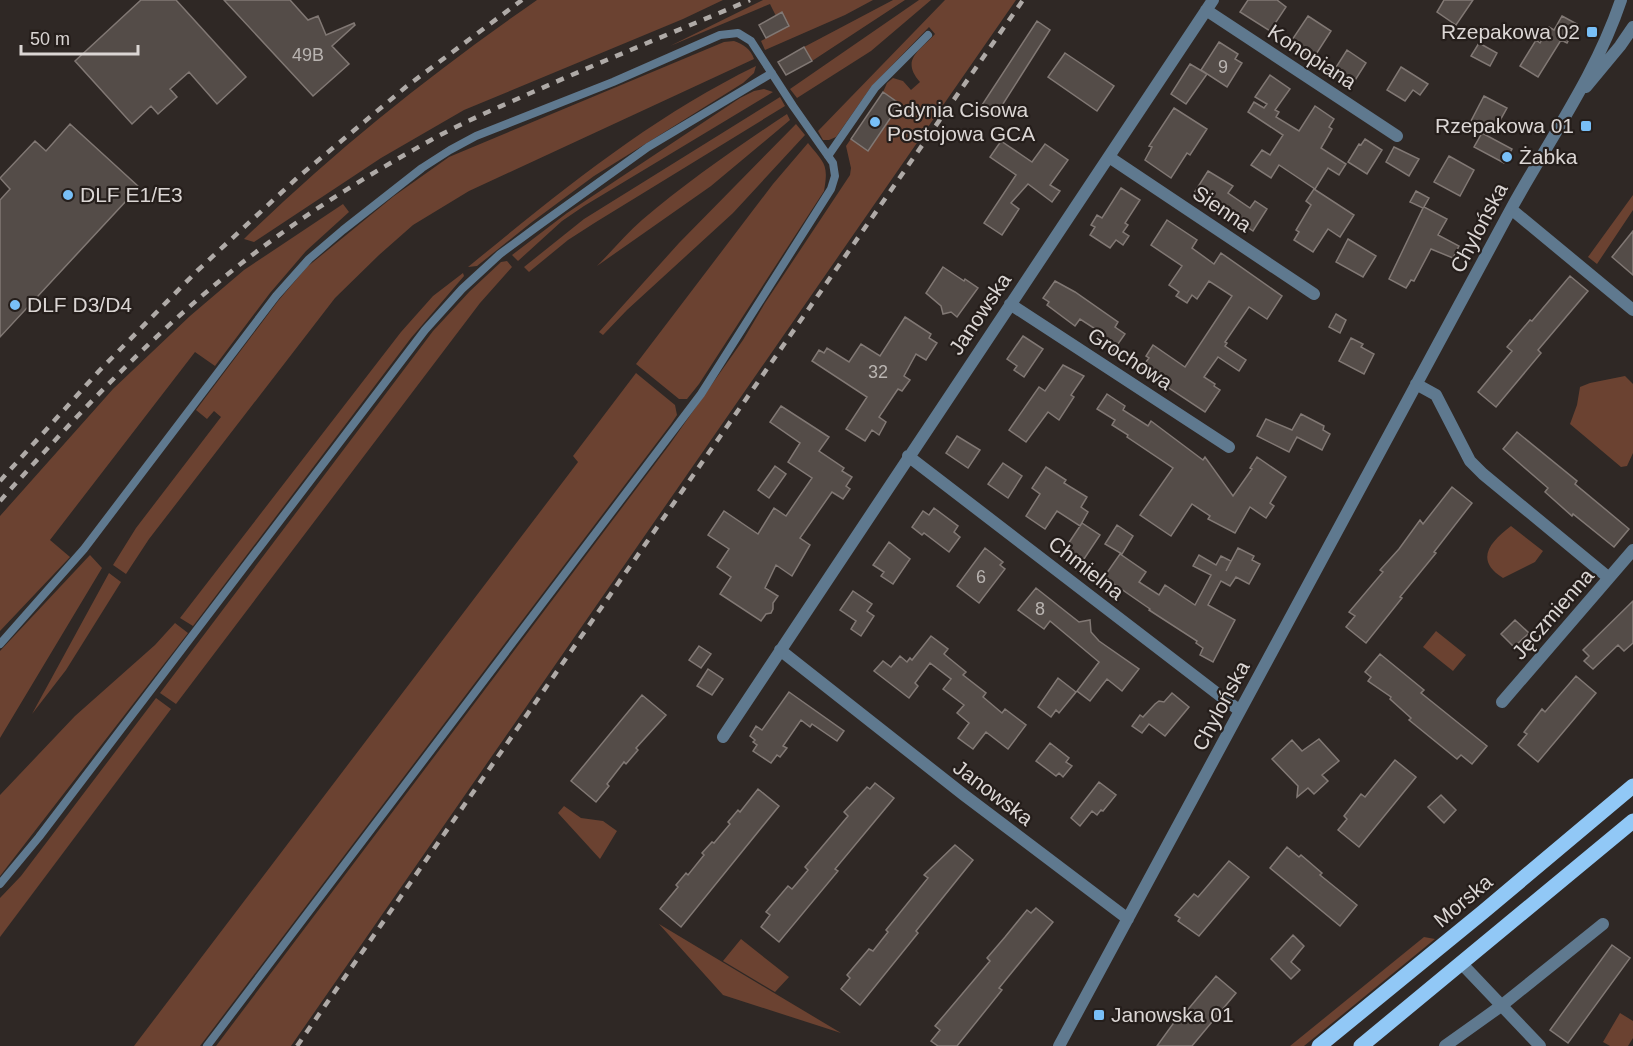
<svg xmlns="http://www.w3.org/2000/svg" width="1633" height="1046" font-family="Arial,sans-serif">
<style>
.green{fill:#6b4231}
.building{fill:#544c48;stroke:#817874;stroke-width:1.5}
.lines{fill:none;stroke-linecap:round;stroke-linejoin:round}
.lane{stroke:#5f798f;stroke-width:8}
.street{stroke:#5f798f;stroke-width:12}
.primary{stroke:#91c8f6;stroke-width:15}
.rail{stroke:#afaaa7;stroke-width:4.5;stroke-dasharray:8 8;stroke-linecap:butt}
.poi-dot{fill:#78bff7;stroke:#251e1b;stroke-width:2}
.labels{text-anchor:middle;stroke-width:4.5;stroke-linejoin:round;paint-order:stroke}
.number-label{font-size:18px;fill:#b9b4b1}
.poi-label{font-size:21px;fill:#dbd6d4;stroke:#251e1b;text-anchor:start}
.street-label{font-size:21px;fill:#dbd6d4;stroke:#251e1b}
</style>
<rect width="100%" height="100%" fill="#2f2825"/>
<!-- green -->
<path class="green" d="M537 0H723L683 19 464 110 381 158 254 242 244 239C334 151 433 72 537 0Z
M763 0H873L845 15 765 50 761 41 789 25 782 13 776 16 770 4 670 46Z
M893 0H905L812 61 804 47Z
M919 0H931L871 51 797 98 790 89Z
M945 0H1016L291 1046H216L670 444 743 340 765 303 850 175 851 168 846 146 883 92 887 83 893 78 903 81 911 90 920 82C900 59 920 51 935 34L929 27 871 87 836 137 829 140H823L818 131Z
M734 41C743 44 751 49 754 59L469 191 413 225 379 255 335 298 149 539 126 574 113 565 136 528 221 417 214 411 207 419 196 410 278 301 307 267 394 196 449 157 724 42Z
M756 66 754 73 743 83 594 176 532 222 477 266 468 267C558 193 651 117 756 66Z
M764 89 773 92 584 206 562 221 518 261 512 255 567 213 740 98 754 91Z
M780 97 785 106 596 222 568 240 529 272 524 267 584 219Z
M787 114 790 120 711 186 597 266C612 251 626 234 642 220 688 181 737 147 787 114Z
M796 124 805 135 733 213 627 310 603 335 599 332 679 243Z
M808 143C824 163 829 164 824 191L699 384 687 399H679L636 364 773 184Z
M1633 195V210L1597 264 1588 257Z
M343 204 349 212 306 251 270 293 215 366 195 352 50 540 70 557 0 631V516L113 389 190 316 244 270Z
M507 261 512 267 480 303 176 704 160 693 433 331 470 291 501 262Z
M463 273 464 276 411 338 193 626 180 618 401 332 433 296Z
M636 373 675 405 677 415 671 424 200 1046H134L578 462 573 456Z
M1625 376 1633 384V453L1627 466 1621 467 1570 424 1577 405 1580 387 1590 383Z
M1511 526 1543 551 1535 562 1503 578C1474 560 1490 542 1511 526Z
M90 555 102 568 0 738V651Z
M109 573 121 582 66 670 32 714Z
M175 623 188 633 0 876V795L75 716 155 645Z
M1436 631 1466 655 1453 671 1423 647Z
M156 698 171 709 0 937V898L21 876Z
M564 806 581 818 603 821 617 831 600 859 558 813Z
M659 924 841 1033 723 995Z
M1424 937 1435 939 1304 1046H1290Z
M741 939 789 977 775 992 723 961Z
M1620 1013 1633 1021V1038L1628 1046H1610L1603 1042Z"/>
<!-- building -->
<path class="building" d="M141 0H176L246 77 217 104 189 72 170 89 177 97 158 114 151 106 132 124 75 61Z
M224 0H290L308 20 318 16 326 35 354 23 355 25 332 46 349 64 313 96Z
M1248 0H1277L1286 7 1270 31 1240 12Z
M1444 0H1473L1456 25 1437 12Z
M782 12 789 26 766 38 759 25Z
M1308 16 1331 31 1313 59 1290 43Z
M1562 16 1577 24 1567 43 1561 40 1538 77 1520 66 1536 40 1540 43 1549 27 1554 30Z
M1037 21 1050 30 996 115 982 105Z
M1219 42 1238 54 1235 59 1242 63 1227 87 1201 70Z
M1479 43 1497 53 1490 66 1471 56Z
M804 47 812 61 786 75 778 62Z
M1347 50 1366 63 1352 85 1333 72Z
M1065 53 1114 86 1097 111 1048 77Z
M1190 64 1207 74 1186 104 1171 94Z
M1401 67 1428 84 1420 95 1413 90 1405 101 1387 90Z
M1270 75 1290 89 1275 110 1279 112 1276 117 1299 131 1315 106 1334 119 1329 127 1332 129 1321 148 1346 164 1339 175 1328 168 1315 189 1279 165 1271 178 1251 165 1262 150 1270 155 1283 135 1248 112 1254 102 1264 108 1267 104 1255 97Z
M883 92 900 104 868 151 851 139Z
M1484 96 1507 108 1493 133 1471 121Z
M1174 108 1207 129 1190 155 1187 153 1171 178 1145 160 1152 147 1149 146Z
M70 124 139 187 0 337V200L10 189 0 178 35 141 46 151Z
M1482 133 1512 149 1504 163 1474 147Z
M1365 139 1382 150 1367 174 1348 162 1359 144 1361 145Z
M1001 141 1032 162 1045 144 1068 160 1050 185 1060 191 1052 202 1028 184 1011 203 1019 209 1002 235 984 223 1016 175 990 157Z
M1394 147 1419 159 1409 176 1386 162Z
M1449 156 1474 170 1460 196 1434 182Z
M1208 171 1233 186 1228 193 1250 208 1255 201 1267 209 1253 231 1241 223 1244 219 1221 204 1219 208 1194 193Z
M1121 188 1140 200 1125 223 1128 225 1123 232 1129 236 1123 245 1116 240 1110 248 1090 235 1095 227 1091 225 1097 215 1102 218Z
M1314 189 1354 215 1340 237 1328 229 1313 252 1294 240 1299 232 1296 230 1311 205 1306 201Z
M1416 191 1429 198 1424 207 1447 219 1438 235 1459 246 1453 258 1431 249 1414 281 1411 280 1406 288 1389 279 1423 208 1410 202Z
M1167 220 1197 240 1192 248 1214 264 1221 253 1282 296 1267 319 1249 307 1225 342 1227 343 1225 346 1246 360 1239 371 1218 357 1204 377 1215 384 1214 386 1220 390 1205 412 1155 379 1157 377 1142 367 1149 358 1146 356 1153 345 1185 367 1232 296 1209 281 1197 299 1192 295 1187 303 1176 296 1179 292 1169 285 1182 266 1151 245Z
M1633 231V275L1612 257Z
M1348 239 1376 256 1363 277 1336 262Z
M943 267 964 281 965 279 978 288 957 317 951 312 943 314 941 306 926 293Z
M1570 276 1588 291 1538 350 1541 353 1496 407 1478 392 1512 351 1507 347 1530 320 1532 321Z
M1055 281 1075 292 1118 322 1115 327 1125 334 1113 351 1096 338 1100 332 1080 319 1075 326 1047 305 1049 302 1043 298Z
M1336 314 1346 320 1340 333 1329 327Z
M905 317 931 334 929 338 937 343 926 360 916 354 904 376 910 380 902 391 898 389 879 417 886 422 879 435 872 430 865 441 846 429 867 397 812 361 819 350 824 353 827 348 849 362 861 344 880 356Z
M1023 336 1043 349 1024 377 1014 370 1017 366 1007 359Z
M1351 338 1363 344 1361 347 1374 354 1364 374 1339 361Z
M1063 365 1084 376 1071 395 1074 397 1059 420 1048 412 1026 442 1009 430 1039 387 1045 391Z
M1107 394 1125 406 1123 410 1148 426 1151 421 1203 460 1205 457 1233 496 1252 469 1250 468 1257 457 1286 477 1270 503 1274 506 1266 518 1250 507 1235 533 1208 519 1210 516 1192 504 1171 536 1140 515 1173 468 1127 437 1128 435 1112 425 1115 420 1097 409Z
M781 406 829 437 819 451 844 468 842 471 852 477 846 486 850 489 843 499 832 492 800 538 810 545 792 576 776 565 765 588 778 596 773 603V609L771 613 766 614 761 621 720 594 731 577 717 567 729 549 708 535 724 511 758 534 774 508 786 516 812 478 788 462 800 443 770 422Z
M1301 414 1324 426 1323 430 1330 434 1322 450 1297 437 1289 452 1257 436 1266 419 1292 430Z
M1517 432 1577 481 1575 484 1629 529 1614 547 1573 514 1572 516 1545 492 1548 488 1503 449Z
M957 436 980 450 968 468 946 453Z
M1003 463 1022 476 1008 498 988 484Z
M775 466 786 474 769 498 758 490Z
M1046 467 1066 480 1064 483 1087 497 1081 507 1088 512 1080 526 1057 511 1045 529 1026 516 1040 494 1032 488Z
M1452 487 1472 503 1434 552 1436 553 1400 597 1402 598 1366 643 1346 627 1355 616 1349 612 1383 572 1380 570 1399 549 1420 520 1423 524Z
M934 508 958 526 954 532 960 537 949 552 924 533 922 535 912 527 923 511 929 515Z
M1082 523 1100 535 1084 559 1066 547Z
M1117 525 1133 536 1122 554 1105 544Z
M889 542 910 559 893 584 881 576 884 572 873 565Z
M985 548 1003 562 1000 565 1005 569 979 603 957 586Z
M1238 548 1254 556 1252 560 1260 564 1249 584 1236 577 1230 586 1221 581 1208 605 1235 620 1213 662 1200 655 1203 648 1196 643 1197 641 1149 610 1150 609 1104 577 1120 554 1146 572 1139 582 1159 595 1165 585 1195 605 1211 575 1193 566 1199 555 1216 565 1221 556 1231 561 1226 571Z
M1036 588 1079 622 1090 620 1091 632 1099 641 1139 669 1122 691 1107 679 1090 701 1077 691 1099 662 1050 621 1044 629 1018 610Z
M853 591 872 604 867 611 874 616 861 636 851 629 856 621 840 610Z
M1633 601V643L1624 651 1618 645 1593 669 1584 661 1589 656 1583 650Z
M1515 620 1529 633 1514 647 1501 634Z
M931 636 948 649 944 654 966 672 963 675 986 693 983 697 1002 713 1005 709 1026 725 1008 749 986 732 973 749 958 738 969 723 957 713 964 705 943 689 951 679 930 663 915 683 918 686 909 698 874 671 883 661 891 667 900 656 907 662 910 658 912 660Z
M699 646 711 654 701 668 689 660Z
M1380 654 1424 690 1421 693 1487 746 1472 764 1461 755 1457 759 1409 720 1411 718 1390 699 1391 697 1368 681 1371 677 1365 672Z
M708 669 723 679 712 695 697 686Z
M1576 676 1596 693 1538 762 1518 745 1527 734 1524 732 1542 709 1545 712Z
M1058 678 1076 692 1059 713 1056 710 1051 717 1038 707Z
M789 692 844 731 837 741 812 724 810 727 801 720 783 746 787 748 780 757 777 755 771 763 753 751 757 745 753 742 755 740 750 736 756 726 762 730Z
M1172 693 1189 707 1165 736 1149 724 1142 733 1132 726 1140 715 1143 717 1155 704 1159 701 1164 702Z
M642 695 666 715 636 748 638 750 626 764 624 762 607 784 609 786 596 802 571 781Z
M1319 739 1339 761 1322 775 1328 781 1314 794 1308 788 1297 797 1298 786 1272 759 1292 740 1302 751Z
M1050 743 1069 758 1066 762 1072 766 1063 777 1059 773 1056 776 1036 761Z
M1395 760 1416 777 1359 847 1338 830 1347 819 1344 816 1361 794 1365 797Z
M1099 782 1116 795 1103 811 1101 810 1097 815 1092 811 1080 826 1071 818Z
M875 783 894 798 835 869 838 871 779 942 761 927 770 915 766 912 788 886 792 889 808 870 805 867 848 816 844 812 867 787 870 789Z
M758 789 779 806 681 927 660 909 678 887 676 885 686 873 688 875 704 855 702 853 712 842 714 843 730 824 728 822 738 810 740 812Z
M1441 795 1456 810 1444 823 1428 807Z
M955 845 973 860 916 931 918 933 860 1005 841 989 850 978 847 975 869 949 873 951 888 932 886 930 928 878 924 875Z
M1287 847 1299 857 1301 855 1322 873 1320 875 1357 905 1340 926 1270 868Z
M1229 861 1249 877 1199 936 1178 921 1180 918 1175 915 1194 894 1198 897Z
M1036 908 1053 922 999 988 1002 990 957 1046H938L931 1041 940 1030 935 1026 990 961 987 958 1005 937 1027 910 1031 913Z
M1293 935 1304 946 1291 962 1300 970 1291 979 1271 959Z
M1612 945 1630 958 1568 1043 1550 1030Z
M1216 976 1236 993 1192 1046H1157L1183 1010 1185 1013Z"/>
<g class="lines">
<!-- lane -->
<path class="lane" d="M828 156 875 88 928 35
M0 644 84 549 276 296 309 259 343 230 422 168 450 150 476 136 613 82 720 35 738 33 751 41 793 106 833 163 835 176 831 189 701 394 207 1046
M0 884 39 837 425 330 462 289 500 254 538 226 648 147 772 73"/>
<!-- street -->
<path class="street" d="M1206 10 1397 136
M1586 87 1620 46 1633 27
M1109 157 1314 294
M1511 209 1633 310
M1010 304 1229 447
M1416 384 1436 395 1470 461 1483 474 1609 578
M908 456 1240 711
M780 650 964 795 1128 919
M1502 702 1633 550
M723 737 1213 0
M1462 964 1540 1046
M1059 1046 1511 209C1549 140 1596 75 1621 0
M1445 1046 1501 1006 1603 924"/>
<!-- primary -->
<path class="primary" d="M1319 1046 1483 912 1633 786
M1361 1046 1633 821"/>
<!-- rail -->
<path class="rail" d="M0 481 99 371 197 271 297 178 407 86 522 0
M0 501C85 406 171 313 275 238 324 202 377 170 431 140 469 119 511 102 551 84 617 55 684 28 750 0
M297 1046 1023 0"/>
</g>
<!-- markers -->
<g class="poi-dot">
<rect x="1586" y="26" width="12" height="12" rx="3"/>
<circle cx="875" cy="122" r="6"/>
<rect x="1580" y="120" width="12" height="12" rx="3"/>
<circle cx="1507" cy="157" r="6"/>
<circle cx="68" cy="195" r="6"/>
<circle cx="15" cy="305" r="6"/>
<rect x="1093" y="1009" width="12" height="12" rx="3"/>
</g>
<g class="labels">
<!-- number labels -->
<g class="number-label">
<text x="308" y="61">49B</text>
<text x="1223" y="73">9</text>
<text x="878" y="378">32</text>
<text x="981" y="583">6</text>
<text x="1040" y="615">8</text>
</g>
<!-- poi labels -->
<g class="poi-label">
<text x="1580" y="39" text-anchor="end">Rzepakowa 02</text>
<text x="887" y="117">Gdynia Cisowa<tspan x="887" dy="24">Postojowa GCA</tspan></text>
<text x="1574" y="133" text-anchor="end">Rzepakowa 01</text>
<text x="1519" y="164">Żabka</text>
<text x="80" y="202">DLF E1/E3</text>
<text x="27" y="312">DLF D3/D4</text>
<text x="1111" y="1022">Janowska 01</text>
</g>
<!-- street labels -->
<g class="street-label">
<text transform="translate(1312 57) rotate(33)" y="7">Konopiana</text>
<text transform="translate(1222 209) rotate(34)" y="7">Sienna</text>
<text transform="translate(1479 228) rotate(-62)" y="7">Chylońska</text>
<text transform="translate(980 314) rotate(-56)" y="7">Janowska</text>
<text transform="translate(1130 359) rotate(33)" y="7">Grochowa</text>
<text transform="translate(1086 568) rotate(38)" y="7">Chmielna</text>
<text transform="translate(1553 614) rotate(-49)" y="7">Jęczmienna</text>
<text transform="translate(1221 706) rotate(-62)" y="7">Chylońska</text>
<text transform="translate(993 793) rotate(37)" y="7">Janowska</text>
<text transform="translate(1463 901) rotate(-40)" y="7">Morska</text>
</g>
</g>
<!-- scale -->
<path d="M21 45v9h117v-9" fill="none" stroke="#dbd6d4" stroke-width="3"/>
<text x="30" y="45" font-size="18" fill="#dbd6d4" stroke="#251e1b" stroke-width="4.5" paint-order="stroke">50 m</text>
</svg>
